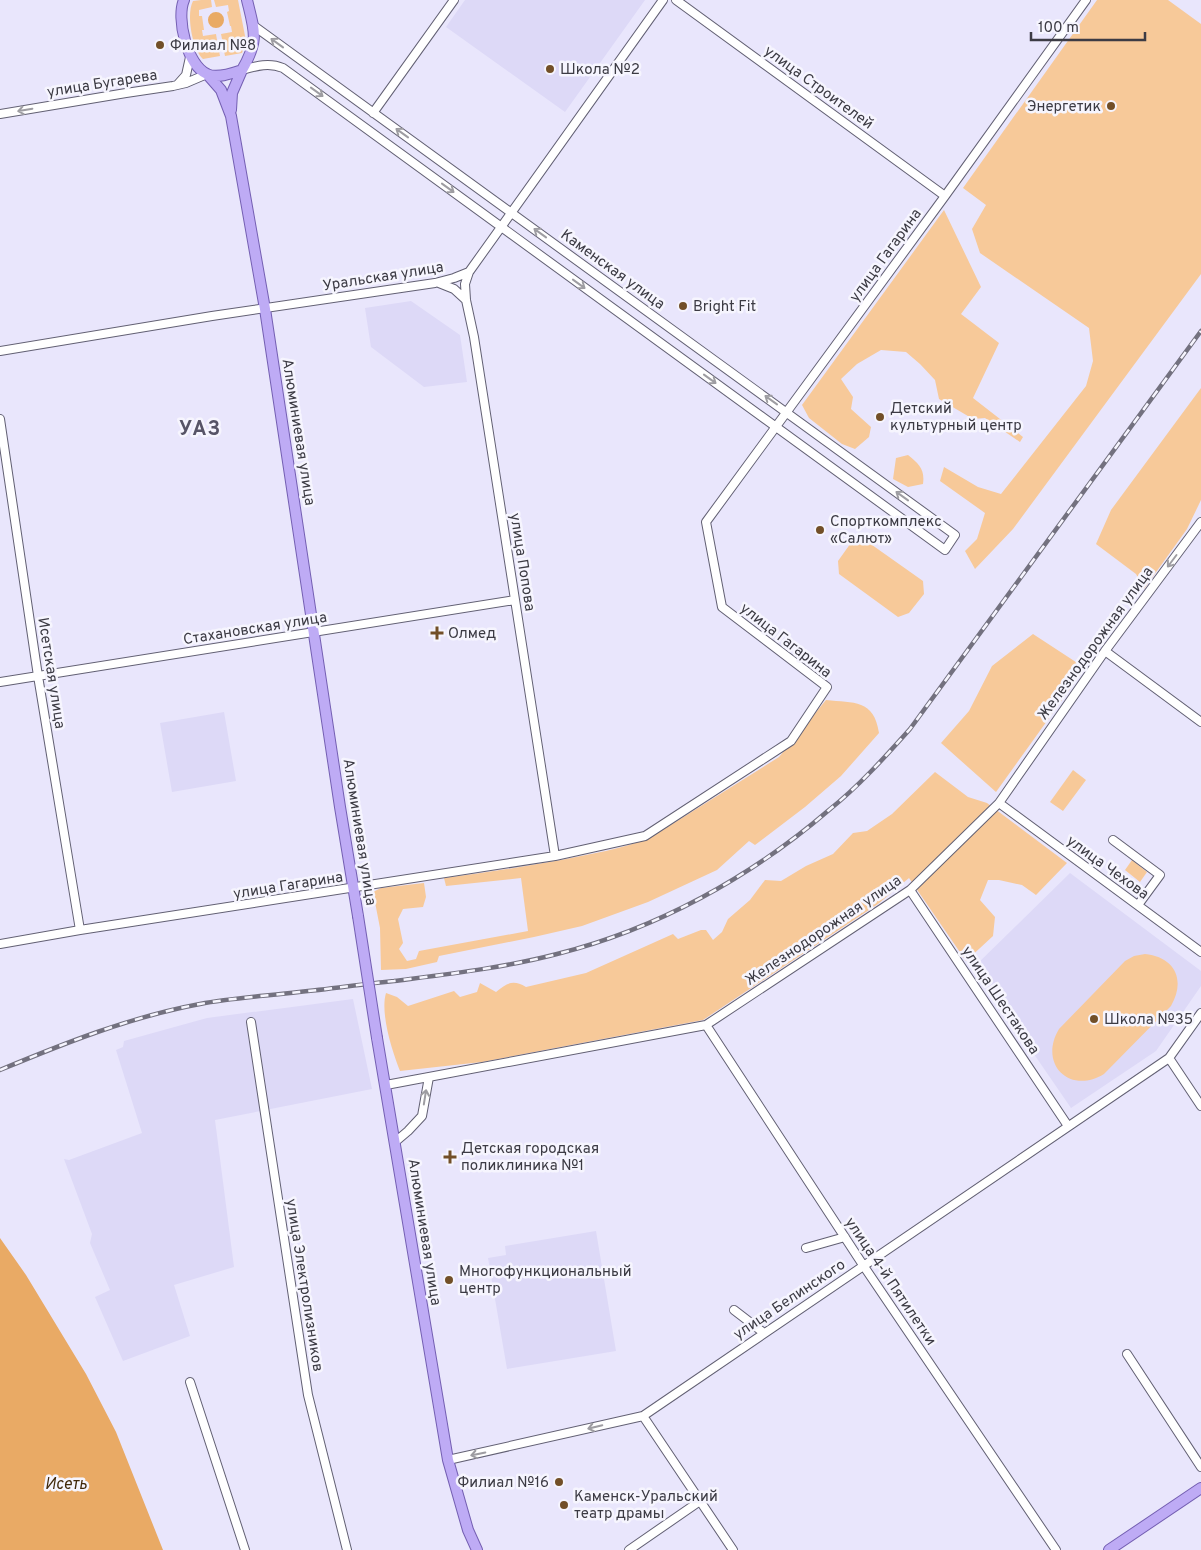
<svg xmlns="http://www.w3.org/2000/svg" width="1201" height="1550" font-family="Overpass,sans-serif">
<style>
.built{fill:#ddd9f7}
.green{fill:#f7c999}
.water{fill:#e9aa65}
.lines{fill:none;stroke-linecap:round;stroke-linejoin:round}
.minor-casing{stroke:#626073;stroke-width:10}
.major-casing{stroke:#745fb2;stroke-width:12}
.minor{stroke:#fff;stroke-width:8}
.major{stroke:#beabf5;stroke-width:10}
.rail-casing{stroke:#73717f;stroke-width:4.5}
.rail{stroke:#f6f5fe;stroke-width:2.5;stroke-dasharray:8;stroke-linecap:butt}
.major-bridge-casing{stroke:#745fb2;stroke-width:12;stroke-linecap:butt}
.major-bridge{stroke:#beabf5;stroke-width:10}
.oneway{stroke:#9e9da2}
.poi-dot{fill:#724f28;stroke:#f6f5fe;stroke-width:2}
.labels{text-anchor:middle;stroke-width:5;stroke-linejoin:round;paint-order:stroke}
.poi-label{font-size:15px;fill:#3c3b44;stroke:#f6f5fe;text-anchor:start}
.street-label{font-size:15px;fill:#3c3b44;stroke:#f6f5fe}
.water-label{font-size:16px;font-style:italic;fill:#412809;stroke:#f6f5fe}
.district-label{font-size:20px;font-weight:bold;letter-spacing:1px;fill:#575467;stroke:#f6f5fe}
</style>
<rect width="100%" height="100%" fill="#e9e6fc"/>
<!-- built -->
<path class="built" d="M465 0H645L565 112 446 27Z
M411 301 460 335 467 382 424 387 371 347 365 308Z
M224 712 236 781 172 792 160 723Z
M1070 873 1201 971V986L1156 1051 1071 1108 974 967Z
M353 999 372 1089 215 1120 234 1267 174 1285 190 1336 123 1361 95 1297 110 1290 90 1243 92 1234 64 1159 69 1160 142 1133 116 1050 123 1047 124 1041 207 1018Z
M596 1231 616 1351 507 1369 488 1258 506 1255 505 1246Z"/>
<!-- green -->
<path class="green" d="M201 0H211L212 7 199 10V16H202L204 30H202L203 36 216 34 217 40C212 44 213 49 219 51L220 56 203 59C192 49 186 14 193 1Z
M214 0H238L246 41 242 53 225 56 224 51 226 45 224 41 222 39 221 34 232 32 231 26H230L227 12 229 11 228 5 216 7Z
M1097 0H1168L1201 24V274L1013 529 975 569 965 551 977 539 985 513 940 481 944 467 978 487 1001 494 1086 386 1093 361 1089 328 980 253 972 229 986 205 963 188Z
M944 210 981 287 961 314 999 343 973 398 1023 437 1020 442 985 418 973 419 939 399 935 380 920 364 906 352 881 350 857 364 841 379 853 397 851 409 871 427 869 437 855 449 842 444 809 418 802 405Z
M1201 388V500L1187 529 1144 589 1136 574 1096 544 1111 510Z
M908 455C919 464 925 469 923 484L908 487 893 479 896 458Z
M853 540H865L923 581 924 594 909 613 898 617 839 574 838 561Z
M1033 634 1085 668 996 792 941 743 969 711 992 666Z
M826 700C854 703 874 699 879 733L841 776 805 807 755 845 749 841 717 870 648 902 582 926 534 937 439 956 437 962 406 969 381 970 380 928 373 892 381 888 424 883 426 897 423 907 403 909 398 919 403 943 399 949 407 961 416 959 419 951 528 931 521 878 446 886 444 878C483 873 522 867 561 860 591 854 621 849 650 838L779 757Z
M1073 770 1086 780 1063 811 1050 802Z
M935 772 968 797 987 803 1067 863 1036 895 1022 885 999 880H988L980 900 995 917 993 936 966 961 909 878 878 904 703 1020 482 1062 400 1071C392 1051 380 1013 386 993L397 997 408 1006 454 991 460 997 477 992 480 983 496 992C507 983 513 979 526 987L586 973 673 934 678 939 701 930H706L713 940 722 932 728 919 750 900 765 880 781 881 806 866 833 854 853 833 867 831 892 814Z
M1132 860 1147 872 1140 882 1125 870Z
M1145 954C1175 957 1186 980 1171 1006L1104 1074C1070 1095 1038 1064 1059 1029L1125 961 1134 956Z"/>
<!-- water -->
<path class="water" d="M208 20a8 8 0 1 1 16 0a8 8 0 1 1-16 0Z
M0 1238 26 1275 86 1374 116 1432 163 1550H0Z"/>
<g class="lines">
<!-- minor casing -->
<g class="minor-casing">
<path id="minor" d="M676 0 945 196
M242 70C256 66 269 62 283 68L945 550 955 535 254 26
M178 84 186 75 190 57
M373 113 454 0
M0 114 126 93 173 86 186 83 207 74
M469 272 465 284 466 300 474 337 555 856
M439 283 454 289 466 300
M0 351 212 316 435 283 454 278 469 272 663 0
M0 419 38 676 80 930
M1105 651 1201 722
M0 682 515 600
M999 803 1201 952
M1113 840 1160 875 1138 905
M910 890 1068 1126
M0 944 80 930 555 856 645 836 791 741 827 687 722 607 706 522 945 196 1086 0
M251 1022 308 1395 347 1550
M706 1025 863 1265 1056 1550
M1169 1058 1201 1106
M386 1085 706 1025 910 890 999 803 1105 651 1201 522
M395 1142 408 1131 422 1116 429 1077
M806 1248 845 1237
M734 1310 764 1333
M1127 1354 1201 1467
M190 1382 245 1550
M643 1416 733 1550
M448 1460 643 1416 1169 1058 1201 1013
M629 1550 700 1501"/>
</g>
<!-- major casing -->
<g class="major-casing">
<path id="major" d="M184 0C176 18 187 65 207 74 217 79 233 73 242 70 259 40 255 33 247 0
M207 74 221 90 231 116 265 309 340 807 358 916
M231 110 232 93 242 70
M377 1038 448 1460 468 1530 477 1550
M1109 1550 1201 1488"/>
</g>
<!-- minor -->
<use href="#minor" class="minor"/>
<!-- major -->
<use href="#major" class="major"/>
<!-- rail casing -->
<g class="rail-casing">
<path id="rail" d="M0 1070C65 1043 130 1017 200 1004 232 998 266 996 299 992 331 989 362 984 394 981 449 974 503 968 557 954 657 929 751 877 829 810 859 786 885 757 910 729L1201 331"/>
</g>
<!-- rail -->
<use href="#rail" class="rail"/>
<!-- major-bridge casing -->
<g class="major-bridge-casing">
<path id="major-bridge" d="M358 916 377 1038"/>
</g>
<!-- major-bridge -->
<use href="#major-bridge" class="major-bridge"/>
</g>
<!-- one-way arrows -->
<defs><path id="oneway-shaft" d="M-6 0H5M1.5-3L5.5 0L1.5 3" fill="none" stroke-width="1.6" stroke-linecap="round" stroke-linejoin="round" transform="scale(1.25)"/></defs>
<g class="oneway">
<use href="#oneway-shaft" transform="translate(277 43) rotate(-144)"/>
<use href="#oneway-shaft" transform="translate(317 92) rotate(36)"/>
<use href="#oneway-shaft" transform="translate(25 110) rotate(170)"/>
<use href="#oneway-shaft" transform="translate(402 133) rotate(-144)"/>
<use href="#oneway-shaft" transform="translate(448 188) rotate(36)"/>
<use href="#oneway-shaft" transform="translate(540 233) rotate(-144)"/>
<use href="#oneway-shaft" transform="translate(579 284) rotate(36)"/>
<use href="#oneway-shaft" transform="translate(710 379) rotate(36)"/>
<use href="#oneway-shaft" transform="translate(771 400) rotate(-144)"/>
<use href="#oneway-shaft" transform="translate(902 496) rotate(-144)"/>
<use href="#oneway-shaft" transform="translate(1172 561) rotate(127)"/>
<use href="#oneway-shaft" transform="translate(425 1097) rotate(-81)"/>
<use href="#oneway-shaft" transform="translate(595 1427) rotate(167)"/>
<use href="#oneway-shaft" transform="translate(478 1454) rotate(168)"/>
</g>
<!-- markers -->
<g class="poi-dot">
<circle cx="160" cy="45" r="5"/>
<circle cx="550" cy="69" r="5"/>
<circle cx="1111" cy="106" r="5"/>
<circle cx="683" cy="306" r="5"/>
<circle cx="880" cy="417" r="5"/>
<circle cx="820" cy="530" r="5"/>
<path d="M434.5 625.5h5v5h5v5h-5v5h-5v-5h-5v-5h5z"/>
<circle cx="1094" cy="1019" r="5"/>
<path d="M447.5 1149.5h5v5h5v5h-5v5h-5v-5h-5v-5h5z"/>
<circle cx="449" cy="1280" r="5"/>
<circle cx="559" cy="1482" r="5"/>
<circle cx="564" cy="1505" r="5"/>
</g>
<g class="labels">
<!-- poi labels -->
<g class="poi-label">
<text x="170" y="50">Филиал №8</text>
<text x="560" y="74">Школа №2</text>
<text x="1101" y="111" text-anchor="end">Энергетик</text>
<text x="693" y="311">Bright Fit</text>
<text x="890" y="413">Детский<tspan x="890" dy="17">культурный центр</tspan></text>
<text x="830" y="526">Спорткомплекс<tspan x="830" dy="17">«Салют»</tspan></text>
<text x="448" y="638">Олмед</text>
<text x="1104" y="1024">Школа №35</text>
<text x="461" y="1153">Детская городская<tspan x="461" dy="17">поликлиника №1</tspan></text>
<text x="459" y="1276">Многофункциональный<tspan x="459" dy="17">центр</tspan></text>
<text x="549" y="1487" text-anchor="end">Филиал №16</text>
<text x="574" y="1501">Каменск-Уральский<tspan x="574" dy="17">театр драмы</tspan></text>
</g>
<!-- street labels -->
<g class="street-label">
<text transform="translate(102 83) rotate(-9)" y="5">улица Бугарева</text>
<text transform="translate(819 87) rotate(36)" y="5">улица Строителей</text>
<text transform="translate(885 255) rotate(-54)" y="5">улица Гагарина</text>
<text transform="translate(613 269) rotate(36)" y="5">Каменская улица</text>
<text transform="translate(383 276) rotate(-9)" y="5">Уральская улица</text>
<text transform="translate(299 432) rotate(81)" y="5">Алюминиевая улица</text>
<text transform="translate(523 562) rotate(81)" y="5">улица Попова</text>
<text transform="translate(255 628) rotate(-9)" y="5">Стахановская улица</text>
<text transform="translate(786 640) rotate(38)" y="5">улица Гагарина</text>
<text transform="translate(1095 643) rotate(-54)" y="5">Железнодорожная улица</text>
<text transform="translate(52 673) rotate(81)" y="5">Исетская улица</text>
<text transform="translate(360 832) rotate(81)" y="5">Алюминиевая улица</text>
<text transform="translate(1108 867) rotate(36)" y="5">улица Чехова</text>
<text transform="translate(288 885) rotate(-9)" y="5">улица Гагарина</text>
<text transform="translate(823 930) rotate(-34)" y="5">Железнодорожная улица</text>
<text transform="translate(1001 1000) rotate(56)" y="5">улица Шестакова</text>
<text transform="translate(425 1232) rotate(81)" y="5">Алюминиевая улица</text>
<text transform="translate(891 1281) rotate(56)" y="5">улица 4-й Пятилетки</text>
<text transform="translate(305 1285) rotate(81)" y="5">улица Электролизников</text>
<text transform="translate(789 1299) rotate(-34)" y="5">улица Белинского</text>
</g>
<!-- water labels -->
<g class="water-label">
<text x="66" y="1489">Исеть</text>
</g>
<!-- district labels -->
<g class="district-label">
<text x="200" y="435">УАЗ</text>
</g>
</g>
<!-- scale -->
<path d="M1031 32v8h114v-8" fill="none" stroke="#3c3b44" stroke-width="2.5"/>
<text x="1038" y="32" font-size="15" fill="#3c3b44" stroke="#f6f5fe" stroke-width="4" paint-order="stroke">100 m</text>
</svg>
